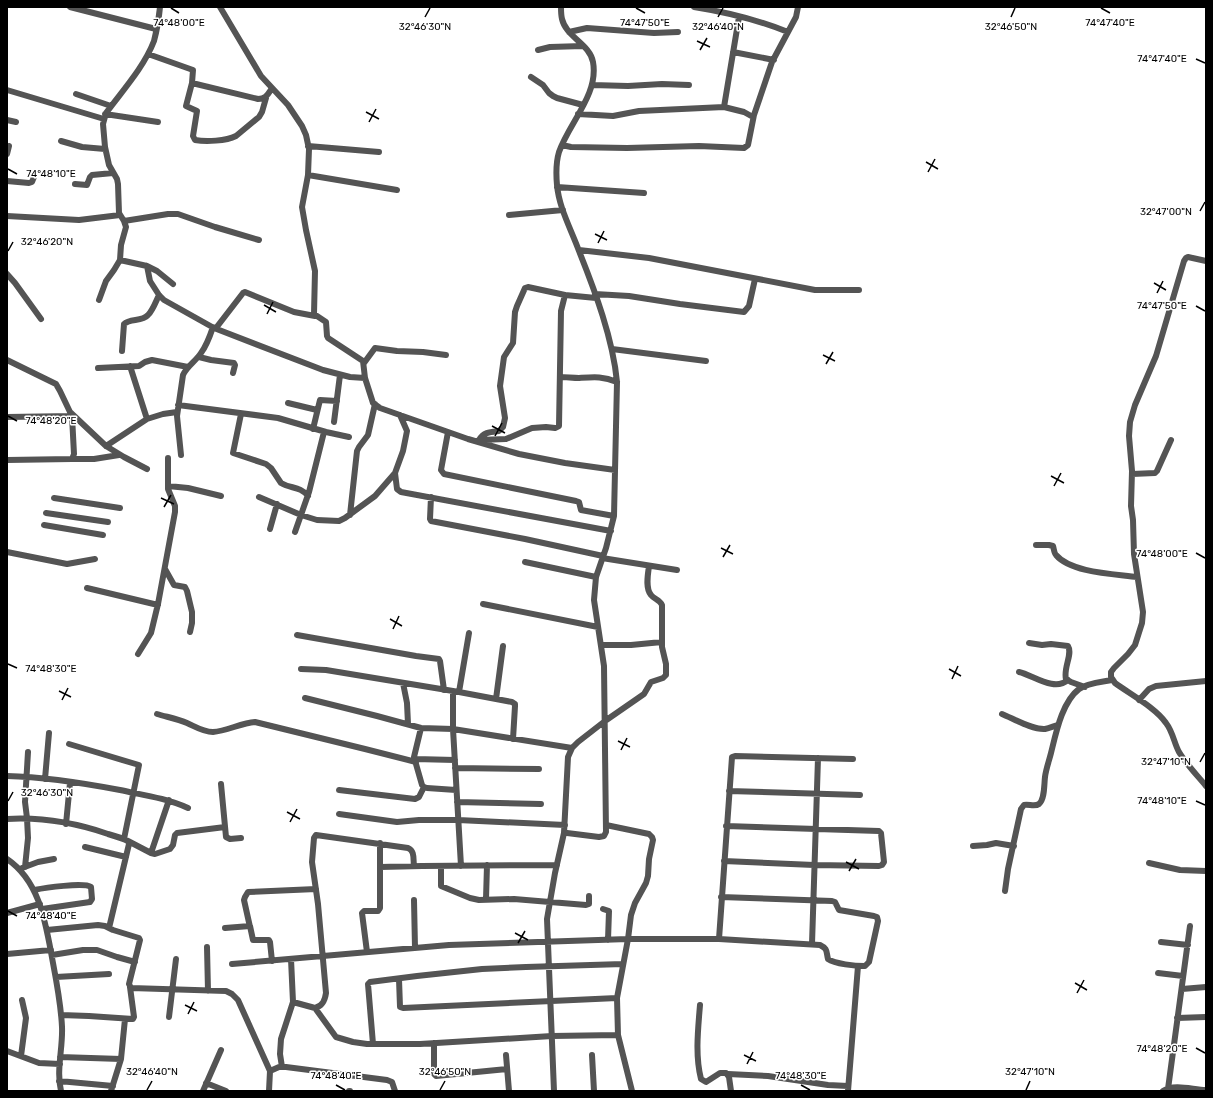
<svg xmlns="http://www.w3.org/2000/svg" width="1213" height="1098" font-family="Rubik,sans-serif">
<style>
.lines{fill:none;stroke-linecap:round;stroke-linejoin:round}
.street{stroke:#545454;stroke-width:6}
.ticks{fill:none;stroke:#000;stroke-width:1.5}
.ticks-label{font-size:10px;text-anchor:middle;fill:#000;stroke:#fff;stroke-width:3;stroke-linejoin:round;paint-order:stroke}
</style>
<rect width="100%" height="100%" fill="#fff"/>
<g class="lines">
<!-- street -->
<path class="street" d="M70 7 156 29
M160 7C159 18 157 30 154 41 144 67 123 90 106 113L103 124 105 147 109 165 117 179 118 184 119 213 124 221 126 227 121 245 120 260 147 266 150 281 159 295 164 300 214 328 323 370 350 377 365 378
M220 7 261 76 288 105 302 126 306 135 309 149 308 175 302 207 306 230 315 271 314 314 326 322 327 336 328 338 363 361 365 378 373 403 380 408 468 439 519 454 565 463 615 470
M694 7C726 12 758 20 788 32
M569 32 587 28 654 33 678 32
M538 50 550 47 583 46
M733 52 774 60
M148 54 193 70 192 83 186 106 197 111 193 136 195 140C206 142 226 141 236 136L259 117 262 112 266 98
M531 77 543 85 549 93 553 96 557 98 583 105
M192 83 258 99C266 99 268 94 272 88
M592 85 628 86 662 84 689 85
M7 90 104 119
M76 94 111 106
M724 107 739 17
M105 114 158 122
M578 114 613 116 639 111 724 107 744 112 753 117
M7 120 16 122
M61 141 82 147 105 149
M562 145 571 147 627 148 699 146 744 148 748 145 754 115 772 62 796 17 798 7
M308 146 379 152
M7 154 9 146
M308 175 397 190
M7 181 29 183 32 182 34 177
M75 184 87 185 90 177 92 175 113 173
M557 187 644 193
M509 215 563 210
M7 216 79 220 120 215
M124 221 168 214H178L215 227 259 240
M579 250 649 258 815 290H859
M1206 261 1188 257 1186 258 1184 261 1156 356 1135 405 1130 422 1129 436 1132 471 1131 506 1133 520 1134 554 1143 612 1142 623 1135 645 1128 654 1114 668 1111 672V677L1115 683C1130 694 1156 708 1166 723 1173 732 1174 743 1179 752 1186 764 1197 775 1206 786
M147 266 157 271 173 284
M7 274 15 283 41 319
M595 294 629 296 680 304 744 312 749 306 755 279
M99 300 106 281 114 270 120 260
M216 328 243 293 245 292 294 312 315 316
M612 349 706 361
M122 351 124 324C130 318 142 322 148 315 153 310 156 301 159 295
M199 357 211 360 234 363 235 365 233 373
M7 360 56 384 60 391 70 412 106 446 124 457 147 469
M364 363 375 348 397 351 423 352 446 355
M130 366 147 419
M98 368 139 366 145 362 152 360 188 367
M560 377C566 377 573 378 579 378 594 377 603 376 617 382
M288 403 317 410
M178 405 278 418 326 432 349 437
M241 414 233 453 266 464 271 468 281 483C291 489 300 486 308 496
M400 415 407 431 403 451 395 473 397 489 401 492 611 531
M7 417 74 416
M334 422 340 375
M313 429 320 400 337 401
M448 432 441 470 444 474 576 501 579 502 581 510 614 516
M479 440C484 432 490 432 499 431L503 427 505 418 500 386 504 357 513 343 515 312 517 306 525 288 528 287 565 295 596 298
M479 440 506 439 532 428 546 427 555 428 559 426 561 311 565 295
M106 446 147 419 163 414 177 412
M181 455 177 416 183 375C187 366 196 361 201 353 207 345 210 336 213 327
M72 459H94L119 455
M7 460 72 459 74 454 72 416
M1132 474 1155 473 1157 471 1171 440
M168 486 188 488 221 496
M259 497 301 515 317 520 339 521 345 518 375 496 395 473
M431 497 430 519 431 521 525 539 603 556
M54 498 120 508
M46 513 108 522
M350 515 357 451 359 447 368 435 375 404
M44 525 103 535
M270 529 277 504
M295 532 309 492 324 432
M1036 545H1049L1053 546C1054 549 1054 553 1056 555 1071 573 1116 574 1137 577
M7 552 67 564 95 559
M602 558 677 570
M525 562 596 577
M165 569 174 585 185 587 187 591 192 612V623L190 632
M87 588 158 605
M483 604 598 627
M297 635 416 656 439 659 440 661 444 690
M1029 643 1042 645 1051 644 1068 646C1073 654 1063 668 1066 679L1071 682 1085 687
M601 645H631L662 642
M138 654 151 633 158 604 175 512V506L168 489V458
M301 669 326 670 453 691 459 692 512 702 515 704V706L513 739
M1019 672C1033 675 1054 692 1068 680
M403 683 407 703 408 724
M453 691V729L461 866
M459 692 469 633
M305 698 377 716 421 728 453 729 572 748
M496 699 503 646
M1139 700 1149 689 1156 686 1206 681
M157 714C167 717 178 719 187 723 196 727 203 732 213 732 227 731 241 723 255 722L365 749 416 762
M1002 714C1014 719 1033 730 1045 729 1050 728 1054 726 1058 725
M421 728 414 757 422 785 424 787 427 788 456 790
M69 744 139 765 124 839
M415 759 455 760
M455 768 539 769
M7 776C45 777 83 783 120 790 143 795 166 798 188 808
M45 779 49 733
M221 784 226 837 230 839 241 838
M339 790 415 799 419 797 424 787
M729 791 860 795
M457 802 541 804
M339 814 397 822 419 820H458L565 825
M7 819C41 817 76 823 108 834 115 836 122 838 128 841L129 844 109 928
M66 824 70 783
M606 825 649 834 652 837 653 840 649 859 648 876 646 883 635 903 631 915 628 939 617 998 618 1035 632 1091
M564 833 568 757 572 748 578 742 605 721 644 694 651 682 663 678 666 675V664L662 647V605C660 600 654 599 651 595 645 588 648 574 649 566
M128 841 151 853 155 854 170 849 173 845 175 835 177 833 225 827
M973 846 987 845 996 843 1014 846
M85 847 126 857
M151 853 169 800
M7 859C41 882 46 926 53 963 57 984 61 1005 62 1027 63 1048 56 1070 61 1091
M724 861 814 865 879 866 882 865 884 862 881 833 879 831 726 826
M1149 863 1180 870 1206 871
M441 866V886L470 898 479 900 514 899 586 905 589 904V896
M25 867 28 838 27 818 25 802 28 752
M380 867 422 866 557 865
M22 868 38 862 54 859
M34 890C44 888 84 882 91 887L92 899 90 902 42 909
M1005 891 1008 869 1021 809 1024 805C1029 804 1035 807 1039 804 1045 799 1044 784 1045 777 1046 769 1049 761 1051 753 1056 733 1062 702 1079 689 1087 683 1102 682 1112 680
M486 899 487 865
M414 900 415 948
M603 909 609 911 608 940
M7 913 40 904
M250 927 244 900 245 897 248 892 316 889
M225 928 250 926 253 940H269L270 942 272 961
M47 930 98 925 105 926 113 930 139 938 140 940 129 984 131 988 226 991 232 994 238 1000 270 1071 269 1091
M719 939 732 757 735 756 853 759
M1161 942 1188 945
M812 944 818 758
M207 947 208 991
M367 952 362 913 364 911H378L380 908V843
M7 954 51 950
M52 955 83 950H97L117 957 135 962
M232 964 449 945 628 939H719L820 945C828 949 826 951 828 959 835 964 855 966 865 966L869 962 878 921 877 917 874 916 839 910 835 902 832 901 721 897
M1158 973 1183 976
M56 977 109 974
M399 979 400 1007 403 1008 617 998
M1182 989 1206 987
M293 1002 315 1008C323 1006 325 1000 326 993L318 904 312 862 314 838 316 835 408 848C415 851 413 859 414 866
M700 1005C698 1030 695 1055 701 1079L706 1082 720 1073H726L729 1077 731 1091
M315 1008 336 1037 353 1042 367 1044H420L552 1036 618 1035
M61 1015 89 1016 133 1019 134 1017 130 987
M169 1017 176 959
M1177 1018 1206 1017
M434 1043V1074L436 1076 507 1069
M373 1044 368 984 370 982 417 976 482 969 526 967 623 964
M7 1051 39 1063 60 1064
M506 1055 509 1091
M592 1055 594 1091
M21 1056 26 1018 22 1000
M60 1057 121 1059
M282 1067 280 1054 281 1039 293 1002 291 959
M270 1071 279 1067H286L387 1080 392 1082 395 1091
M728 1074 768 1076 828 1085 848 1086
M59 1081 113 1086
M206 1083 226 1091
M1168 1089 1190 926
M111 1091 121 1059 125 1019
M203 1091 221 1050
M349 1091H350
M554 1091 547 919 555 873 564 833H567L599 837 604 836 606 832 604 666 594 600 596 577 606 548 614 516 617 382C613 339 595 291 579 251 571 229 559 208 557 185 556 174 556 162 559 152 569 123 599 94 593 62 590 44 566 37 562 19 561 15 561 11 561 7
M848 1091 858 966
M1163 1091C1175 1083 1193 1090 1206 1090"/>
</g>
<!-- ticks -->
<path class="ticks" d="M171 8 179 13M636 8 645 13M1101 8 1110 13M425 17 430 8M718 17 723 8M1011 17 1015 8M697 41 710 47M700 50 707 38M1196 59 1205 63M366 112 379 119M369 122 376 109M926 162 938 169M8 169 17 174M928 172 935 159M1200 211 1205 202M595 234 607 240M598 243 604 231M8 251 13 242M1154 283 1166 290M1157 293 1163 281M264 305 276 312M1196 306 1205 311M267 314 273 302M823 355 835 361M826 364 833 352M8 416 17 421M492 426 505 433M495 436 502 423M1051 476 1064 483M1054 486 1061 473M161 498 174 504M164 507 171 495M721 548 733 554M1196 553 1205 558M723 557 730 545M390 619 402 626M393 629 399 616M8 664 17 668M949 669 961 676M952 679 958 666M59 691 71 697M62 700 68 688M618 741 630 747M621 750 627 738M1200 762 1205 753M8 801 13 792M1196 801 1205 805M287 812 300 819M290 822 297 809M846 862 859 869M849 871 856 859M8 911 17 916M515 933 528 940M518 943 525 931M1075 983 1087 990M1077 993 1084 980M185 1005 197 1011M188 1014 194 1002M1196 1048 1205 1053M744 1055 756 1061M747 1064 753 1052M336 1085 345 1090M801 1085 810 1090M147 1090 152 1081M440 1090 445 1081M1026 1090 1030 1081"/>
<g class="ticks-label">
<text x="179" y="26">74°48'00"E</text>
<text x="645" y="26">74°47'50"E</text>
<text x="1110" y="26">74°47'40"E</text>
<text x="425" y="30">32°46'30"N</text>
<text x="718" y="30">32°46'40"N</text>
<text x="1011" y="30">32°46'50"N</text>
<text x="1162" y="62">74°47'40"E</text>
<text x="51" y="177">74°48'10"E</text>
<text x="1166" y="215">32°47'00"N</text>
<text x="47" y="245">32°46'20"N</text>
<text x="1162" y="309">74°47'50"E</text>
<text x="51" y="424">74°48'20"E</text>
<text x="1162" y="557">74°48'00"E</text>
<text x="51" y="672">74°48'30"E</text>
<text x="1166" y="765">32°47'10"N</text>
<text x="47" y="796">32°46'30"N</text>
<text x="1162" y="804">74°48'10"E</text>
<text x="51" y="919">74°48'40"E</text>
<text x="1162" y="1052">74°48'20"E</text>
<text x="152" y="1075">32°46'40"N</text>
<text x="445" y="1075">32°46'50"N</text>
<text x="1030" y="1075">32°47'10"N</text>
<text x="336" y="1079">74°48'40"E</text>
<text x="801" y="1079">74°48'30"E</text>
</g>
<!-- border -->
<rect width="1213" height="1098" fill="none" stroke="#000000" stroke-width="16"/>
</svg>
